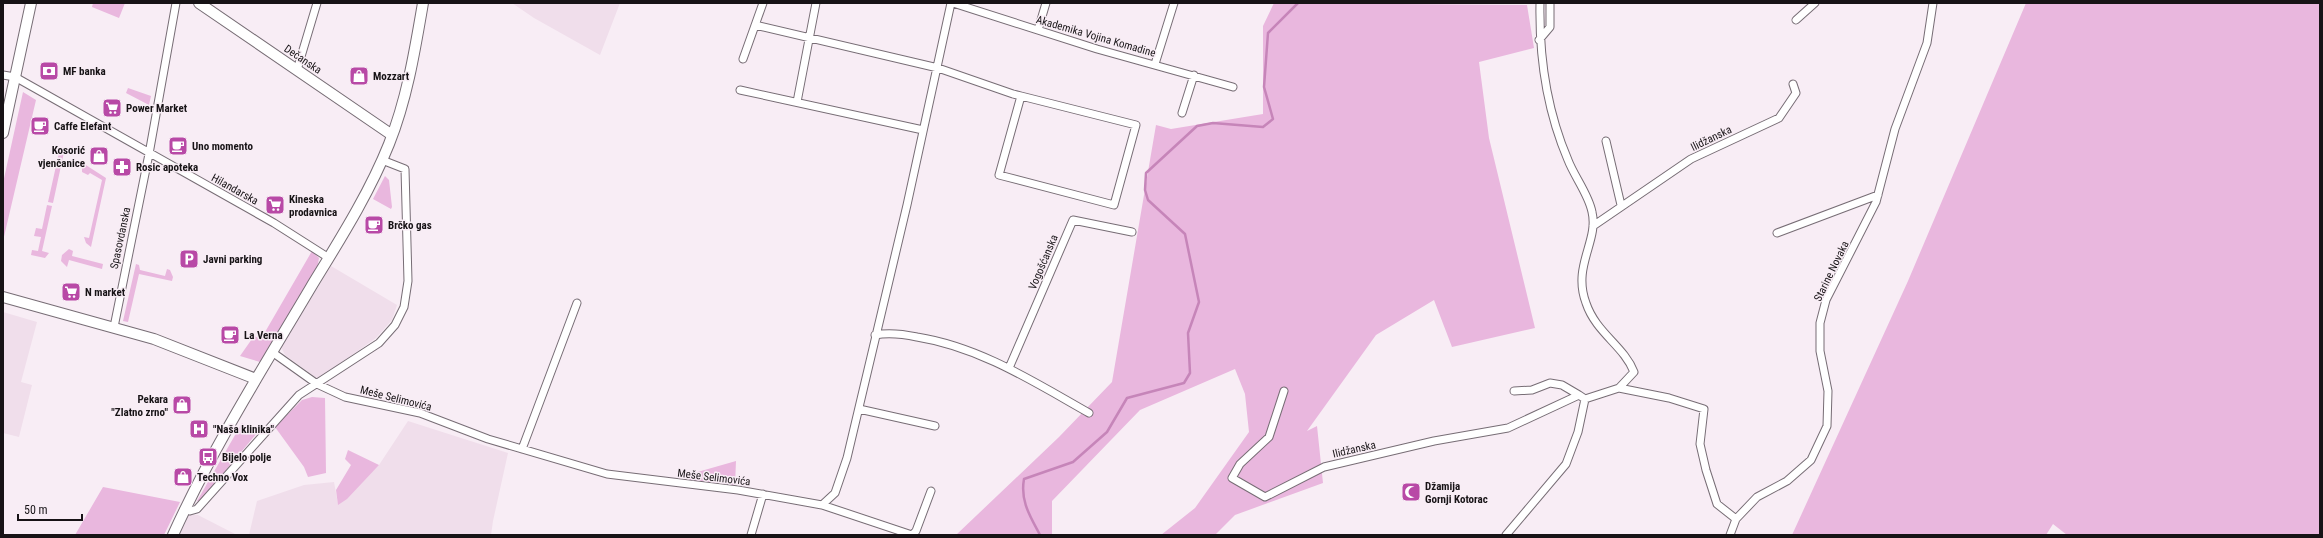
<svg xmlns="http://www.w3.org/2000/svg" width="2323" height="538" font-family="'Roboto Condensed',sans-serif">
<style>
.built{fill:#f0deeb}
.green{fill:#e9b7de}
.lines{fill:none;stroke-linecap:round;stroke-linejoin:round}
.stream{stroke:#c685b9;stroke-width:2.5}
.street-casing{stroke:#776d75;stroke-width:9}
.secondary-casing{stroke:#776d75;stroke-width:12}
.street{stroke:#fff;stroke-width:7}
.secondary{stroke:#fff;stroke-width:10}
.labels{text-anchor:middle;stroke-width:3;stroke-linejoin:round;paint-order:stroke}
.street-label{font-size:11px;fill:#171316;stroke:#f8edf5}
.poi-label{font-size:11px;font-weight:bold;fill:#171316;stroke:#f8edf5;text-anchor:start}
</style>
<rect width="100%" height="100%" fill="#f8edf5"/>
<!-- built -->
<path class="built" d="M512 3H620L600 55 534 18Z
M331 266 397 305 392 320 376 338 318 379 285 355 281 347Z
M3 312 37 322 21 382 32 385 19 437 3 433Z
M408 421 508 453 493 521 491 535H249L257 501 304 485 334 482 338 504 379 465Z
M189 515H198L237 535H180Z"/>
<!-- green -->
<path class="green" d="M93 3H125L119 18 92 7Z
M1274 3 1527 5 1534 48 1479 62 1489 138 1535 328 1452 347 1434 300 1376 335 1307 431 1317 426 1323 483 1235 515 1215 535H1161L1195 508 1249 432 1245 394 1235 369 1140 410 1052 501V535H956L1059 437 1112 382 1156 125 1171 129 1263 114V26Z
M2026 3H2320V535H2067L2053 524 2046 535H1792L1908 281Z
M128 88 151 96 149 105 126 93Z
M23 92 36 100 3 241V183Z
M60 148 64 152 53 203 48 202Z
M78 160 106 178 91 247 86 243 84 237 89 238 102 180 90 173 88 175 82 172V168L75 164Z
M385 176 389 180 392 207 391 209 373 199Z
M47 205 52 206 42 251 49 253 45 258 31 255 32 250 38 251 41 237 34 236 36 228 42 229Z
M69 249 73 251 72 256 103 264 102 269 69 260 67 267 61 261 62 255Z
M312 251 319 258 317 269 268 355 260 362 240 356 254 336 261 339Z
M136 264 139 265 140 270 165 276 167 269 170 270 173 277 172 281 139 274 128 322 123 321Z
M312 397 325 398 326 473 308 477 304 467 275 427 302 400Z
M242 423 257 433 200 501H197Z
M348 450 379 465 347 499 338 505 336 490 351 465 345 459Z
M736 461 735 485 690 480 687 478V475Z
M103 487 180 502 164 535H75Z"/>
<g class="lines">
<!-- stream -->
<path class="stream" d="M1040 535C1030 516 1020 501 1024 479L1073 462 1107 432 1127 398 1184 383 1190 373 1188 333 1199 302 1185 234 1148 200 1145 190 1146 173 1197 126 1213 123 1263 127 1273 119 1264 87 1268 33 1298 3"/>
<!-- street casing -->
<g class="street-casing">
<path id="street" d="M953 3 1097 49 1233 87
M1796 20 1815 3
M755 25 938 68 1013 94 1021 96 1136 125 1114 205 999 175 1021 96
M1038 30 1046 3
M1539 40 1550 27V3
M743 59 763 3
M1155 64 1174 3
M297 70 317 3
M3 75 15 77 274 223 329 258
M740 90 923 130
M797 102 816 3
M1182 113 1194 75
M1606 141 1621 205
M1593 226 1691 159 1779 118 1796 93 1793 84
M1777 233 1878 195
M114 327 149 154 176 3
M875 335C890 332 903 334 917 337 980 347 1034 382 1089 413
M272 352 317 384 345 397 420 413 488 439 607 474 738 490 822 505 835 493 847 458 907 205 951 3
M1009 368 1073 220 1132 232
M1619 388 1669 398 1704 409 1700 444 1706 470 1717 504 1736 519
M1284 391 1269 437 1240 464 1232 478 1265 497 1324 467 1434 441 1508 428 1579 395 1585 399
M1514 391 1532 390 1550 383 1562 385 1579 395
M859 409 935 426
M522 449 577 303
M822 505 912 535 916 531 931 491
M184 509 190 511 197 509 299 395 379 343 395 325 404 307 408 281 405 169 382 160
M751 535 763 494
M1506 535 1566 464 1578 432 1585 399 1619 388 1634 372C1624 346 1596 333 1586 303 1572 266 1599 241 1592 212 1589 195 1574 176 1568 160 1547 111 1539 56 1540 3
M1730 535 1736 519 1757 497 1787 481 1811 460 1827 426 1828 391 1820 351V323L1826 300 1876 202 1895 129 1927 43 1933 3"/>
</g>
<!-- secondary casing -->
<g class="secondary-casing">
<path id="secondary" d="M199 3 392 135
M3 133 31 3
M3 297 154 339 256 379
M173 535C212 449 263 368 311 287 339 241 369 194 389 144 407 99 415 50 423 3"/>
</g>
<!-- street -->
<use href="#street" class="street"/>
<!-- secondary -->
<use href="#secondary" class="secondary"/>
</g>
<!-- icons -->
<defs>
<g id="bank-square" transform="scale(1)"><rect x="-9" y="-9" width="18" height="18" rx="4" fill="#b849a6" stroke="#f8edf5"/><path d="M-6-4H6V4H-6ZM0-2.3a2.3 2.3 0 1 0 0 4.6a2.3 2.3 0 1 0 0-4.6Z" fill="#fff"/></g>
<g id="shop-square" transform="scale(1)"><rect x="-9" y="-9" width="18" height="18" rx="4" fill="#b849a6" stroke="#f8edf5"/><path d="M-5-2.5h2.3a2.7 3.5 0 0 1 5.4 0H5L5.5 6h-11ZM-1.5-2.5h3a1.5 2.3 0 0 0-3 0Z" fill="#fff"/></g>
<g id="supermarket-square" transform="scale(1)"><rect x="-9" y="-9" width="18" height="18" rx="4" fill="#b849a6" stroke="#f8edf5"/><path d="M-6-5.5h2.5l.6 2H6L4.5 2H-2.5L-4.4-4H-6ZM-1.5 3.2a1.3 1.3 0 1 0 .1 0ZM3 3.2a1.3 1.3 0 1 0 .1 0Z" fill="#fff"/></g>
<g id="cafe-square" transform="scale(1)"><rect x="-9" y="-9" width="18" height="18" rx="4" fill="#b849a6" stroke="#f8edf5"/><path d="M-5.5-4.5H6V0H3Q3 3.5 0 3.5H-2.5Q-5.5 3.5-5.5 0ZM3-3.2v2h1.7v-2ZM-6 4.5H4V6H-6Z" fill="#fff"/></g>
<g id="pharmacy-square" transform="scale(1)"><rect x="-9" y="-9" width="18" height="18" rx="4" fill="#b849a6" stroke="#f8edf5"/><path d="M-2-6h4v4h4v4h-4v4h-4v-4h-4v-4h4Z" fill="#fff"/></g>
<g id="parking-square" transform="scale(1)"><rect x="-9" y="-9" width="18" height="18" rx="4" fill="#b849a6" stroke="#f8edf5"/><path d="M-3.5-5.5H1a3.5 3.5 0 0 1 0 7H-1V5.5H-3.5ZM-1-3.4V-.6H.8a1.4 1.4 0 0 0 0-2.8Z" fill="#fff"/></g>
<g id="hospital-square" transform="scale(1)"><rect x="-9" y="-9" width="18" height="18" rx="4" fill="#b849a6" stroke="#f8edf5"/><path d="M-5-5h3v3.5h4V-5h3V5h-3V1.5h-4V5h-3Z" fill="#fff"/></g>
<g id="bus-square" transform="scale(1)"><rect x="-9" y="-9" width="18" height="18" rx="4" fill="#b849a6" stroke="#f8edf5"/><path d="M-5-6H5V4H4V6H2V4H-2V6H-4V4H-5ZM-3.5-4V0h7V-4ZM-3.5 1.2v1.5H-2V1.2ZM2 1.2v1.5H3.5V1.2Z" fill="#fff"/></g>
<g id="mosque-square" transform="scale(1)"><rect x="-9" y="-9" width="18" height="18" rx="4" fill="#b849a6" stroke="#f8edf5"/><path d="M3.5-4.9A6 6 0 1 0 3.5 4.9A5 5 0 1 1 3.5-4.9Z" fill="#fff"/></g>
</defs>
<g fill-rule="evenodd">
<use href="#bank-square" x="49" y="71"/>
<use href="#shop-square" x="359" y="76"/>
<use href="#supermarket-square" x="112" y="108"/>
<use href="#cafe-square" x="40" y="126"/>
<use href="#cafe-square" x="178" y="146"/>
<use href="#shop-square" x="99" y="156"/>
<use href="#pharmacy-square" x="122" y="167"/>
<use href="#supermarket-square" x="275" y="205"/>
<use href="#cafe-square" x="374" y="225"/>
<use href="#parking-square" x="189" y="259"/>
<use href="#supermarket-square" x="71" y="292"/>
<use href="#cafe-square" x="230" y="335"/>
<use href="#shop-square" x="182" y="405"/>
<use href="#hospital-square" x="199" y="429"/>
<use href="#bus-square" x="208" y="457"/>
<use href="#shop-square" x="183" y="477"/>
<use href="#mosque-square" x="1411" y="492"/>
</g>
<g class="labels">
<!-- street labels -->
<g class="street-label">
<text transform="translate(1096 36) rotate(16)" y="4">Akademika Vojina Komadine</text>
<text transform="translate(303 59) rotate(34)" y="4">Dečanska</text>
<text transform="translate(1711 138) rotate(-26)" y="4">Ilidžanska</text>
<text transform="translate(235 189) rotate(29)" y="4">Hilandarska</text>
<text transform="translate(120 238) rotate(-78)" y="4">Spasovdanska</text>
<text transform="translate(1043 262) rotate(-67)" y="4">Vogošćanska</text>
<text transform="translate(1831 271) rotate(-64)" y="4">Starine Novaka</text>
<text transform="translate(396 398) rotate(14)" y="4">Meše Selimovića</text>
<text transform="translate(1354 449) rotate(-13)" y="4">Ilidžanska</text>
<text transform="translate(714 477) rotate(7)" y="4">Meše Selimovića</text>
</g>
<!-- poi labels -->
<g class="poi-label">
<text x="63" y="75">MF banka</text>
<text x="373" y="80">Mozzart</text>
<text x="126" y="112">Power Market</text>
<text x="54" y="130">Caffe Elefant</text>
<text x="192" y="150">Uno momento</text>
<text x="85" y="154" text-anchor="end">Kosorić<tspan x="85" dy="13">vjenčanice</tspan></text>
<text x="136" y="171">Rosic apoteka</text>
<text x="289" y="203">Kineska<tspan x="289" dy="13">prodavnica</tspan></text>
<text x="388" y="229">Brčko gas</text>
<text x="203" y="263">Javni parking</text>
<text x="85" y="296">N market</text>
<text x="244" y="339">La Verna</text>
<text x="168" y="403" text-anchor="end">Pekara<tspan x="168" dy="13">"Zlatno zrno"</tspan></text>
<text x="213" y="433">"Naša klinika"</text>
<text x="222" y="461">Bijelo polje</text>
<text x="197" y="481">Techno Vox</text>
<text x="1425" y="490">Džamija<tspan x="1425" dy="13">Gornji Kotorac</tspan></text>
</g>
</g>
<!-- border -->
<rect width="2323" height="538" fill="none" stroke="#171316" stroke-width="8"/>
<!-- scale -->
<path d="M18 514v6h64v-6" fill="none" stroke="#171316" stroke-width="2"/>
<text x="24" y="514" font-size="12" fill="#171316" stroke="#f8edf5" stroke-width="3" paint-order="stroke">50 m</text>
</svg>
